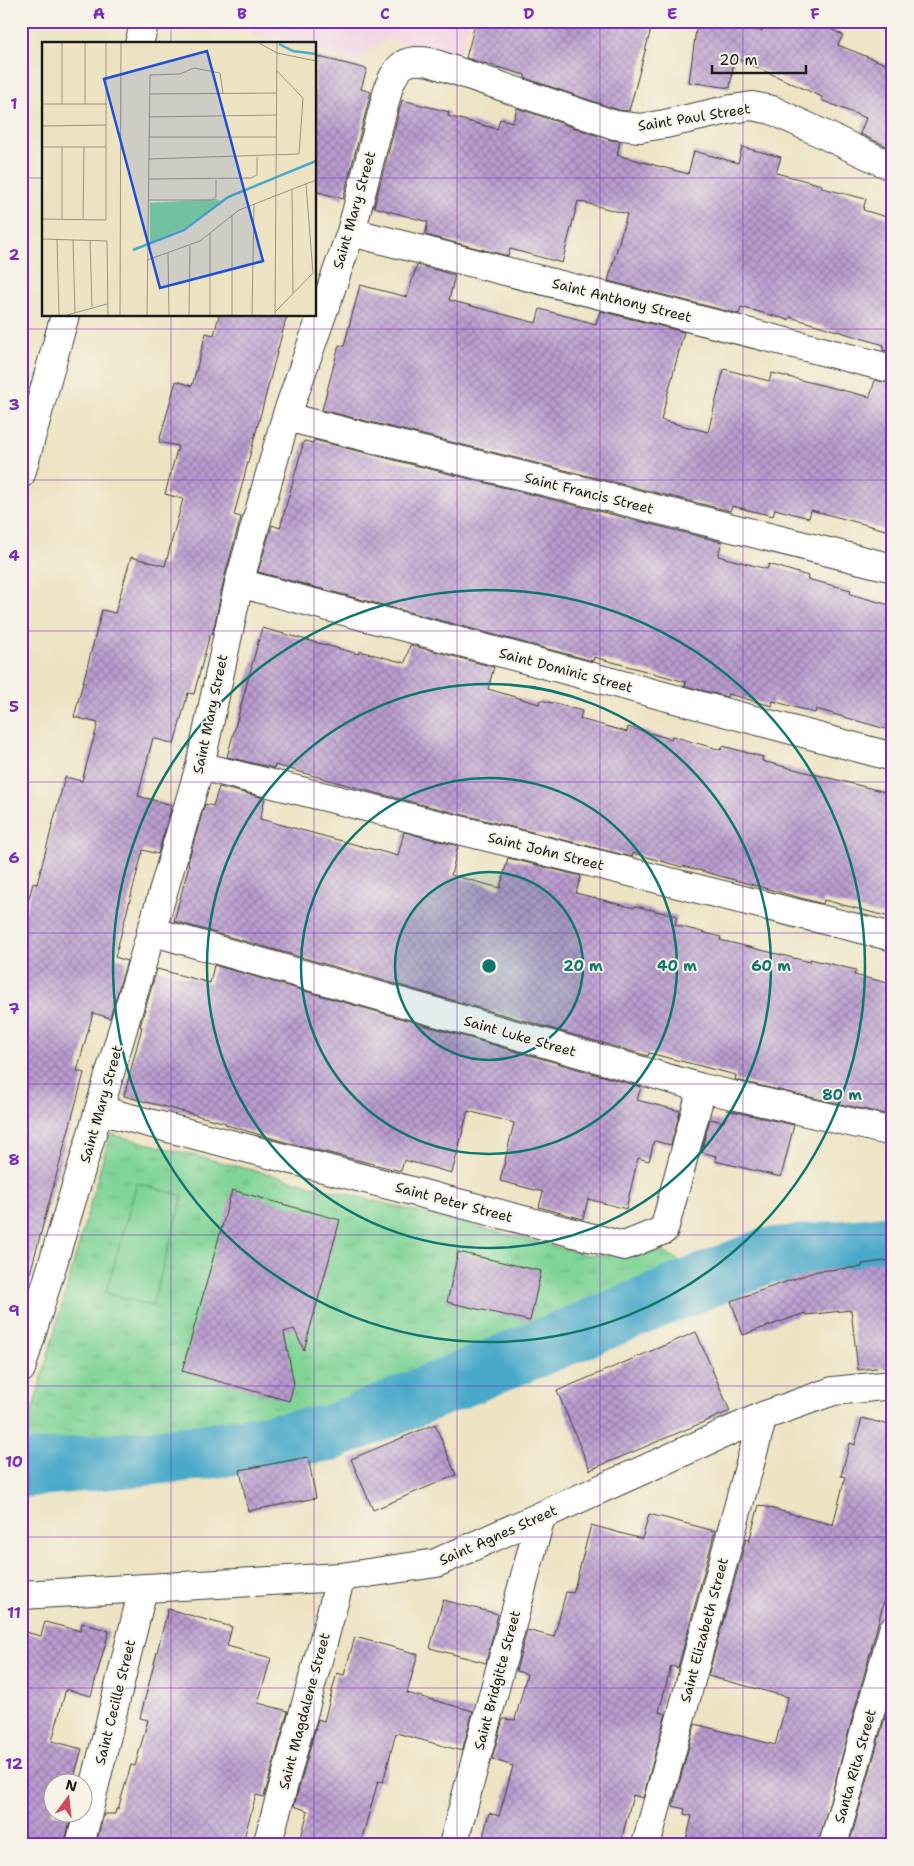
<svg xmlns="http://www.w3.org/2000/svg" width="914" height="1866" font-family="'Shantell Sans',sans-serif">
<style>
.built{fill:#f1d0e4}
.park{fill:url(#park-tufts);stroke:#4e785a}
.pitch{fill:#80d497;stroke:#4e785a}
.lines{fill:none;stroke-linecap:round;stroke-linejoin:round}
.river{stroke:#4aa9c9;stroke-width:56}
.building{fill:url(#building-cross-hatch)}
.street-casing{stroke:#3b3a35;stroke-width:30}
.street{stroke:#fff;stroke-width:28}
.grid{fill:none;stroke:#7b2cbf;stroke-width:1;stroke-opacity:0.55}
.ring{fill:none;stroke:#0f766e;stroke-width:2.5}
.labels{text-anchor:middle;stroke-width:4;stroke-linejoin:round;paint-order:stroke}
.street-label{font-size:14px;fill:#1c1c1c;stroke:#f7f3e8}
.inset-river{fill:none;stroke:#4aa9c9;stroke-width:2.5}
.inset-road{fill:none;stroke:#999380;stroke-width:1}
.view{fill:#1d4ed8;fill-opacity:0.15;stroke:#1d4ed8;stroke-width:2.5}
.inset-edge{fill:none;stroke:#1c1c1c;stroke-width:2.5}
.centre{fill:#0f766e;stroke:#f7f3e8;stroke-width:2.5}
.ring-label{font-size:15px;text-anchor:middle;font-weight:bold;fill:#0f766e;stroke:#f7f3e8;stroke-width:4;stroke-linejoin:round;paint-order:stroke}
.neatline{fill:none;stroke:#7b2cbf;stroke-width:2}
.grid-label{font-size:16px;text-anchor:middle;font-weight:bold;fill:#7b2cbf}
</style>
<defs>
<pattern id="park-tufts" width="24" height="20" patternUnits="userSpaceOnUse" patternTransform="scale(1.25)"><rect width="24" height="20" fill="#80d497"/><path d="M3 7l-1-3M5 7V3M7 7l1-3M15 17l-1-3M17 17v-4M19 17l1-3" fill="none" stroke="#6eb582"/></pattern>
<pattern id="building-cross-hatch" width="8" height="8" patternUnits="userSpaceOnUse" patternTransform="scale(1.25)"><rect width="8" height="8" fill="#b99cd0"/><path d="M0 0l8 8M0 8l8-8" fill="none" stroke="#967ea8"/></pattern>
</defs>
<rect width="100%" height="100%" fill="#f7f3e8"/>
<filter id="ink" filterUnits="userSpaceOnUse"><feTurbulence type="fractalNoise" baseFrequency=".02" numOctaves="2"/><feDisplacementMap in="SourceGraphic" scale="10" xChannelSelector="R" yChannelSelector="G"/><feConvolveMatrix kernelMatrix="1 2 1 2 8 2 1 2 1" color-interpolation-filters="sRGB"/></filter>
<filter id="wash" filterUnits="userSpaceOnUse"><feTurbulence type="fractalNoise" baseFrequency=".0096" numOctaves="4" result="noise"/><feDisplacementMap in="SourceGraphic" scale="20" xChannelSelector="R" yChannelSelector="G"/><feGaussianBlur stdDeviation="1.12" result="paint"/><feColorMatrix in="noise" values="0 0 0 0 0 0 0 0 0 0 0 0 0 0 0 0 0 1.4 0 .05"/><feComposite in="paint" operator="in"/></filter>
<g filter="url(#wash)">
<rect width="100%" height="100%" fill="#ede3c3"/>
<!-- built -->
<path class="built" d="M256 21H469L459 59 393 39 372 46 359 62 315 51V44H287L252 35Z"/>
<!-- park -->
<path class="park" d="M110 1134 588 1255 665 1252 697 1271 330 1416 21 1459V1451Z"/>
<!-- pitch -->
<path class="pitch" d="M137 1183 183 1196 152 1306 106 1293Z"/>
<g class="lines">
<!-- river -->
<path class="river" d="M21 1470 195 1453 330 1433 766 1256 893 1243"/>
</g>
<g id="blocks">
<!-- building -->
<path class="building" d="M476 21H623L651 29 629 111 618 110 525 78V75L466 58Z
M767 21H814L843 35 838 45 888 65 893 56V149L860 134 866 118 821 100 822 97 734 57 730 88 689 82 697 22 762 31Z
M315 56 367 69 361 89 371 92 343 199 315 191Z
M402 100 449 112 448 116 497 129 500 119 513 122 517 108 610 140 620 141 617 155 688 174 694 151 738 163 742 147 781 157 776 173 822 185V188L866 199 863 210 893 219V353L883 350 884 345 790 317 789 320 741 307 739 314 608 281 627 214 578 201 562 263 510 249 508 256 425 235 428 222 374 207Z
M417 265 455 275 449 300 536 323 540 309 596 324 600 311 684 332 661 420 708 432 724 369 769 381 772 373 870 397 875 380 893 384V532L811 510 809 518 775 509 773 516 732 506 730 511 322 410 339 345 344 346 360 285 407 297Z
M219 315H287L234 515 241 517 224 579 214 627 212 635 210 634 194 694 188 693 174 744 153 738 138 796 172 805 158 854 143 850 115 957 127 961 110 1018 93 1013 77 1071 84 1073 29 1277 21 1276V928L33 883 37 884 65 777 82 781 98 723 74 717 102 610 115 613 131 557 165 566 183 499 165 494 178 446 159 442 176 381 192 386 206 333 214 335Z
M314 440 722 542 718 556 767 569 769 564 808 576 807 579 851 590 850 594 893 606V731L816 709 815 713 773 701 772 706 728 694 727 697 685 686 686 682 594 657 593 661 258 572 272 525 280 528 304 441 313 443Z
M262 628 359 654 360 651 405 663 410 645 494 667 488 689 539 704 541 700 582 711 580 719 627 732 628 727 671 739 672 736 721 750 723 746 763 757 762 761 893 794V918L824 900 823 904 683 866 682 867 633 853 632 857 372 792 275 765 274 768 227 757Z
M219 787 265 798 260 819 398 856 404 832 458 846 451 875 500 888 508 858 581 876 576 893 634 908 635 906 677 916 675 925 721 937 720 940 810 962V959L856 970 854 975 893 984V1116L735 1080 736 1075 649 1053 648 1056 174 921 189 865 188 862 205 804 213 806Z
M214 965 641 1087 637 1100 680 1111 671 1145 654 1141 649 1161 638 1158 626 1209 588 1199 583 1219 539 1207 543 1192 500 1181 514 1123 468 1111 452 1173 404 1160 401 1171 289 1143 226 1125V1123L124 1096 142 1027 140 1026 157 969 210 983Z
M727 1110 794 1125 781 1177 715 1161 716 1156 701 1152 710 1119 724 1122Z
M232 1190 340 1220 304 1350 294 1329 284 1332 294 1384 289 1401 182 1371Z
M458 1252 541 1271 530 1321 447 1302Z
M893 1260V1366L858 1370 851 1310 806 1315 805 1313 743 1335 731 1301 817 1271 862 1267V1264Z
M696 1332 730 1411 590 1470 557 1391Z
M862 1418 893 1426V1584L889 1583 818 1845H685L692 1816 684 1814 685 1809 673 1806 695 1724 775 1745 788 1697 708 1676 746 1539 749 1541 759 1505 833 1525 845 1477 841 1476 850 1443 855 1445Z
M435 1424 456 1475 373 1510 351 1459Z
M308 1457 316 1498 248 1511 240 1470Z
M649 1514 715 1531 678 1668 671 1666 659 1712 666 1714 643 1798 633 1795 620 1845H481L489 1813 499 1816 513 1766 492 1759 503 1719 515 1720 527 1674 516 1671 527 1630 554 1637 566 1592 573 1593 591 1525 642 1539Z
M443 1600 498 1614 486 1663 430 1648Z
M168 1609 232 1627 227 1646 271 1658 258 1703 288 1711 264 1797 256 1795 242 1845H96L104 1814H115L116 1809H118L131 1765 135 1766 148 1720 140 1718Z
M45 1622 80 1631 82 1623 109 1631 91 1696 66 1689 52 1741 82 1749 72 1784H52V1814H72L65 1841 57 1839 56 1845H21V1631L41 1636Z
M355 1637 418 1654 407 1693 473 1711 462 1751 396 1733 383 1782 378 1781 360 1845H299L308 1811 294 1806 318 1719 324 1721 337 1673 344 1675Z
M893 1689V1845H849Z"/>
</g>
</g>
<g filter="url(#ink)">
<use href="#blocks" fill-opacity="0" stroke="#3b3a35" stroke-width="1"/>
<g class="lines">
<!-- street casing -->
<g class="street-casing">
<path id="street" d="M139 44 145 21
M351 232 893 369
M286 417 893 568
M21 474 65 315
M239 583 893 757
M200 766 893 937
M151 931 702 1088 893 1132
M99 1110 624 1246 664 1230 702 1088
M21 1369 99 1110 200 766 239 583 286 417 351 232 389 86C398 64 406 58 430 62L615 125 640 128 665 124 732 109 752 106 772 110 893 167
M21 1595 341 1577 436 1563 763 1416 833 1391 893 1385
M80 1845 143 1589
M267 1845 341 1577
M453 1845 541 1516
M646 1845 763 1416
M833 1845 893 1630"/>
</g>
<!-- street -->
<use href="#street" class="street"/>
</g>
</g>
<!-- grid -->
<path class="grid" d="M171 21V44M314 21V44M457 21V1845M600 21V1845M743 21V1845M21 178H44M315 178H893M171 315V1845M314 315V1845M21 329H893M21 480H893M21 631H893M21 782H893M21 933H893M21 1084H893M21 1235H893M21 1386H893M21 1537H893M21 1688H893"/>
<!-- distance rings -->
<circle cx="489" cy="966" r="94" fill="#0f766e" fill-opacity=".12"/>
<g class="ring">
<circle cx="489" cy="966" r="94"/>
<circle cx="489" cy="966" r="188"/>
<circle cx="489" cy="966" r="282"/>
<circle cx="489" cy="966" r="376"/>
</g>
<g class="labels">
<!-- street labels -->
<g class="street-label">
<text transform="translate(694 117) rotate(-9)" y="5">Saint Paul Street</text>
<text transform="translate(354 210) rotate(-74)" y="5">Saint Mary Street</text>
<text transform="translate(622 300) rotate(14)" y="5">Saint Anthony Street</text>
<text transform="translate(589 493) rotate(14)" y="5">Saint Francis Street</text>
<text transform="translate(566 670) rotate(15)" y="5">Saint Dominic Street</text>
<text transform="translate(210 714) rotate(-78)" y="5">Saint Mary Street</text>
<text transform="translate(546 851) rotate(14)" y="5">Saint John Street</text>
<text transform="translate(520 1036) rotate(16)" y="5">Saint Luke Street</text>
<text transform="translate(101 1104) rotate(-74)" y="5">Saint Mary Street</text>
<text transform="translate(454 1202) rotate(15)" y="5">Saint Peter Street</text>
<text transform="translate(498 1535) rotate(-24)" y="5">Saint Agnes Street</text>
<text transform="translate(704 1630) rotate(-75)" y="5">Saint Elizabeth Street</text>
<text transform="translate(497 1680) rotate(-75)" y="5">Saint Bridgitte Street</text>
<text transform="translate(115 1702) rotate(-76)" y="5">Saint Cecille Street</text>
<text transform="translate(304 1711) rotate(-75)" y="5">Saint Magdalene Street</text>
<text transform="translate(855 1766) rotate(-74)" y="5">Santa Rita Street</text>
</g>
</g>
<!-- overview -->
<g transform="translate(42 42)">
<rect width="274" height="274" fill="#ede3c3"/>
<path d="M174 157 179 159 142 186 108 200V161Z" fill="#80d497"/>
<path class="inset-river" d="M237 2 251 9 274 12M91 208 142 188 186 155 274 119"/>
<path class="inset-road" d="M217 1 235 11 274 19M108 52 235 51M0 62H64M20 62V1M43 62V1M107 75 235 73M0 84 64 83M106 95H234M0 105H63M20 105V178M107 117 257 112 261 56 235 29M107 137 209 136 215 133V115M250 148 251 251M106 158H170L174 155V138M0 177 64 178V1M41 178 42 105M0 197 65 199 66 273M15 198 17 273M31 198 33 271M48 198 50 265M126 211 127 273M105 218 158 199 197 168 274 138M234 269 271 231 264 142M25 273 65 262M78 273 79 1M105 273 108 33 138 32 152 26 178 31 181 51M147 273 148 204M168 273V191M190 273V173M210 273 212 162M233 273 235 1"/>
<path class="view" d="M165 9 221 219 118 246 62 37Z"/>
<rect width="274" height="274" class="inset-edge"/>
</g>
<circle cx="489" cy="966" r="8" class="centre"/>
<g class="ring-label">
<text x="583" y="971">20 m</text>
<text x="677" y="971">40 m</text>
<text x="771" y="971">60 m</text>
<text x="842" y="1100">80 m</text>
</g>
<!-- margin -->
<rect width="914" height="1866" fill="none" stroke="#f7f3e8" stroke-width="55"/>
<!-- north arrow -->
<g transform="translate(68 1798) rotate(15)"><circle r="24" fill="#f7f3e8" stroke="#9f9d96"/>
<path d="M0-4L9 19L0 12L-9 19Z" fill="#d1495b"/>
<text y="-8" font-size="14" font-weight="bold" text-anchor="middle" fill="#1c1c1c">N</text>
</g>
<!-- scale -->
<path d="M712 65v8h94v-8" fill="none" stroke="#1c1c1c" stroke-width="2.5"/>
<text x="719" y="65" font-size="15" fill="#1c1c1c" stroke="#f7f3e8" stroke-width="4" paint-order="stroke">20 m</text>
<rect x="28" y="28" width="858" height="1810" class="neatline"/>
<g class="grid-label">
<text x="99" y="19">A</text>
<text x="242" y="19">B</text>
<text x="385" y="19">C</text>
<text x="529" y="19">D</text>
<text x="672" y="19">E</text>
<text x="815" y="19">F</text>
<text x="14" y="109">1</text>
<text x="14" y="260">2</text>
<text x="14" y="410">3</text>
<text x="14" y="561">4</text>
<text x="14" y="712">5</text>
<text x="14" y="863">6</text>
<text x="14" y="1014">7</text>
<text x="14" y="1165">8</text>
<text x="14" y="1316">9</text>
<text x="14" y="1467">10</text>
<text x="14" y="1618">11</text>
<text x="14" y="1769">12</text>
</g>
</svg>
